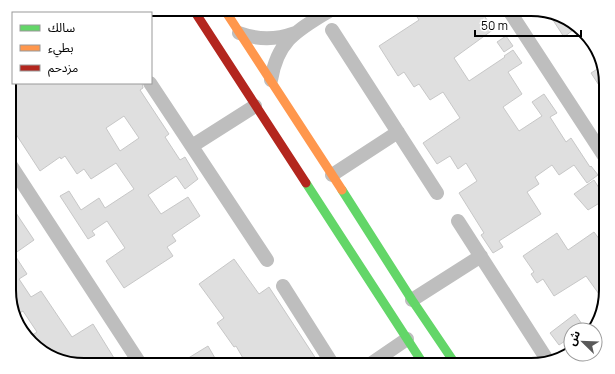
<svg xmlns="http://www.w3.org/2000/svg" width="615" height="374" font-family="Manrope,'Noto Sans Arabic',sans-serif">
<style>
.building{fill:#dfdfdf;stroke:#c7c7c7;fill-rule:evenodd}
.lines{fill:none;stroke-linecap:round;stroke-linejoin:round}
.street{stroke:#bebebe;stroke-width:14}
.fast{stroke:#63d668;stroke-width:9}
.slow{stroke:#ff974d;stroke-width:9}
.jam{stroke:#b3261e;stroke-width:9}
.rim{fill:none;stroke:#000;stroke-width:2}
</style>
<rect width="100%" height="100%" fill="#fff"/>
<!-- building -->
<path class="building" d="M412 9H479L494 29 454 58 469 81 505 57 504 56 513 50 522 63 508 72 522 94 503 107 519 131 542 116 532 102 544 94 557 113 550 117 566 142 571 138 590 167 591 166 598 175 587 183 574 165 559 175 552 165 535 177 539 184 527 192 541 214 499 241 503 247 493 253 481 235 484 233 459 193 477 181 466 163 458 169 450 156 437 164 423 143 460 118 443 92 430 100 419 84 414 87 404 72 398 76 379 46 419 20Z
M549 14 566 20 573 30 564 37Z
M506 36 513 46 504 52 497 42Z
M602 66 606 79V96L591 73Z
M18 83H142L143 88 140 90 169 134 165 137 180 160 185 157 198 179 185 189 176 176 148 195 161 214 188 197 200 216 172 235 176 241 167 247 173 256 124 288 106 261 125 248 107 221 92 231 95 235 88 239 60 196 69 191 81 210 99 198 105 208 134 189 116 163 91 179 84 169 77 174 65 156 61 159 60 157 40 171 10 125V101L16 97 10 88ZM124 116 139 138 120 151 106 128Z
M594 180 606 199 588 210 574 194Z
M10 204 34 240 14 254 27 274 19 279 31 297 41 291 72 337 93 324 114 358 104 365H84L43 352 28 338 37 332 23 311 16 315 10 299Z
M594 232 606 248V294L604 301 586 276 554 296 543 279 537 283 531 274 534 272 523 256 557 233 568 250Z
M234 259 259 294 269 287 320 365H247L236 346 234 347 217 323 224 318 199 284Z
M575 314 586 330H571V337L559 345 550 333Z
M208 346 219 365H177Z"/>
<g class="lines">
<!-- street -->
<path class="street" d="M508 9 606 159
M82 13 89 9
M332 30 437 193
M239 33C259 40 275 40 295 33
M271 80C278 38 299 30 332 9
M150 83 267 260
M192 146 255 106
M10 164 141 365
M332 175 398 132
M458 221 548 361
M283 286 333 365
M412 300 481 256
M369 365 407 339"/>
<!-- fast -->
<path class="fast" d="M306 183 424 365
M342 190 412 300 456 365"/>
<!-- slow -->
<path class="slow" d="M224 9 342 190"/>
<!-- jam -->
<path class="jam" d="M193 9 306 183"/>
</g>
<!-- crop -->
<path d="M0 0H615V374H0ZM84 16H531A68 68 0 0 1 599 84V290A68 68 0 0 1 531 358H84A68 68 0 0 1 16 290V84A68 68 0 0 1 84 16Z" fill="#fff" fill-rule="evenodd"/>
<path class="rim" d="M84 16H531A68 68 0 0 1 599 84V290A68 68 0 0 1 531 358H84A68 68 0 0 1 16 290V84A68 68 0 0 1 84 16Z"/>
<!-- legend -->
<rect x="12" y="12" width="140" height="72" fill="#ffffff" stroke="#999999"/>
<rect x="20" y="25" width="20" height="6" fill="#63d668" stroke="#999999"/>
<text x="48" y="32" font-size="12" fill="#000000">سالك</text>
<rect x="20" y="45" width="20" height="6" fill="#ff974d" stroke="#999999"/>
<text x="48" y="52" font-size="12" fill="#000000">بطيء</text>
<rect x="20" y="65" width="20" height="6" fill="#b3261e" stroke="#999999"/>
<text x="48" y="72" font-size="12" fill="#000000">مزدحم</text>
<!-- north arrow -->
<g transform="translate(583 342) rotate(293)"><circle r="19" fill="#ffffff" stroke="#999999"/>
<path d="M0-3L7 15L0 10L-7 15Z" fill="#595959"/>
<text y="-6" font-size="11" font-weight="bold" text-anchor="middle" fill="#000000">ش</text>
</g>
<!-- scale -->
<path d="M475 30v6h106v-6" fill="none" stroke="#000000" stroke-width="2"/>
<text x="481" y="30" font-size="12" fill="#000000" stroke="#ffffff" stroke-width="3" paint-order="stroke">50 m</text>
</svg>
